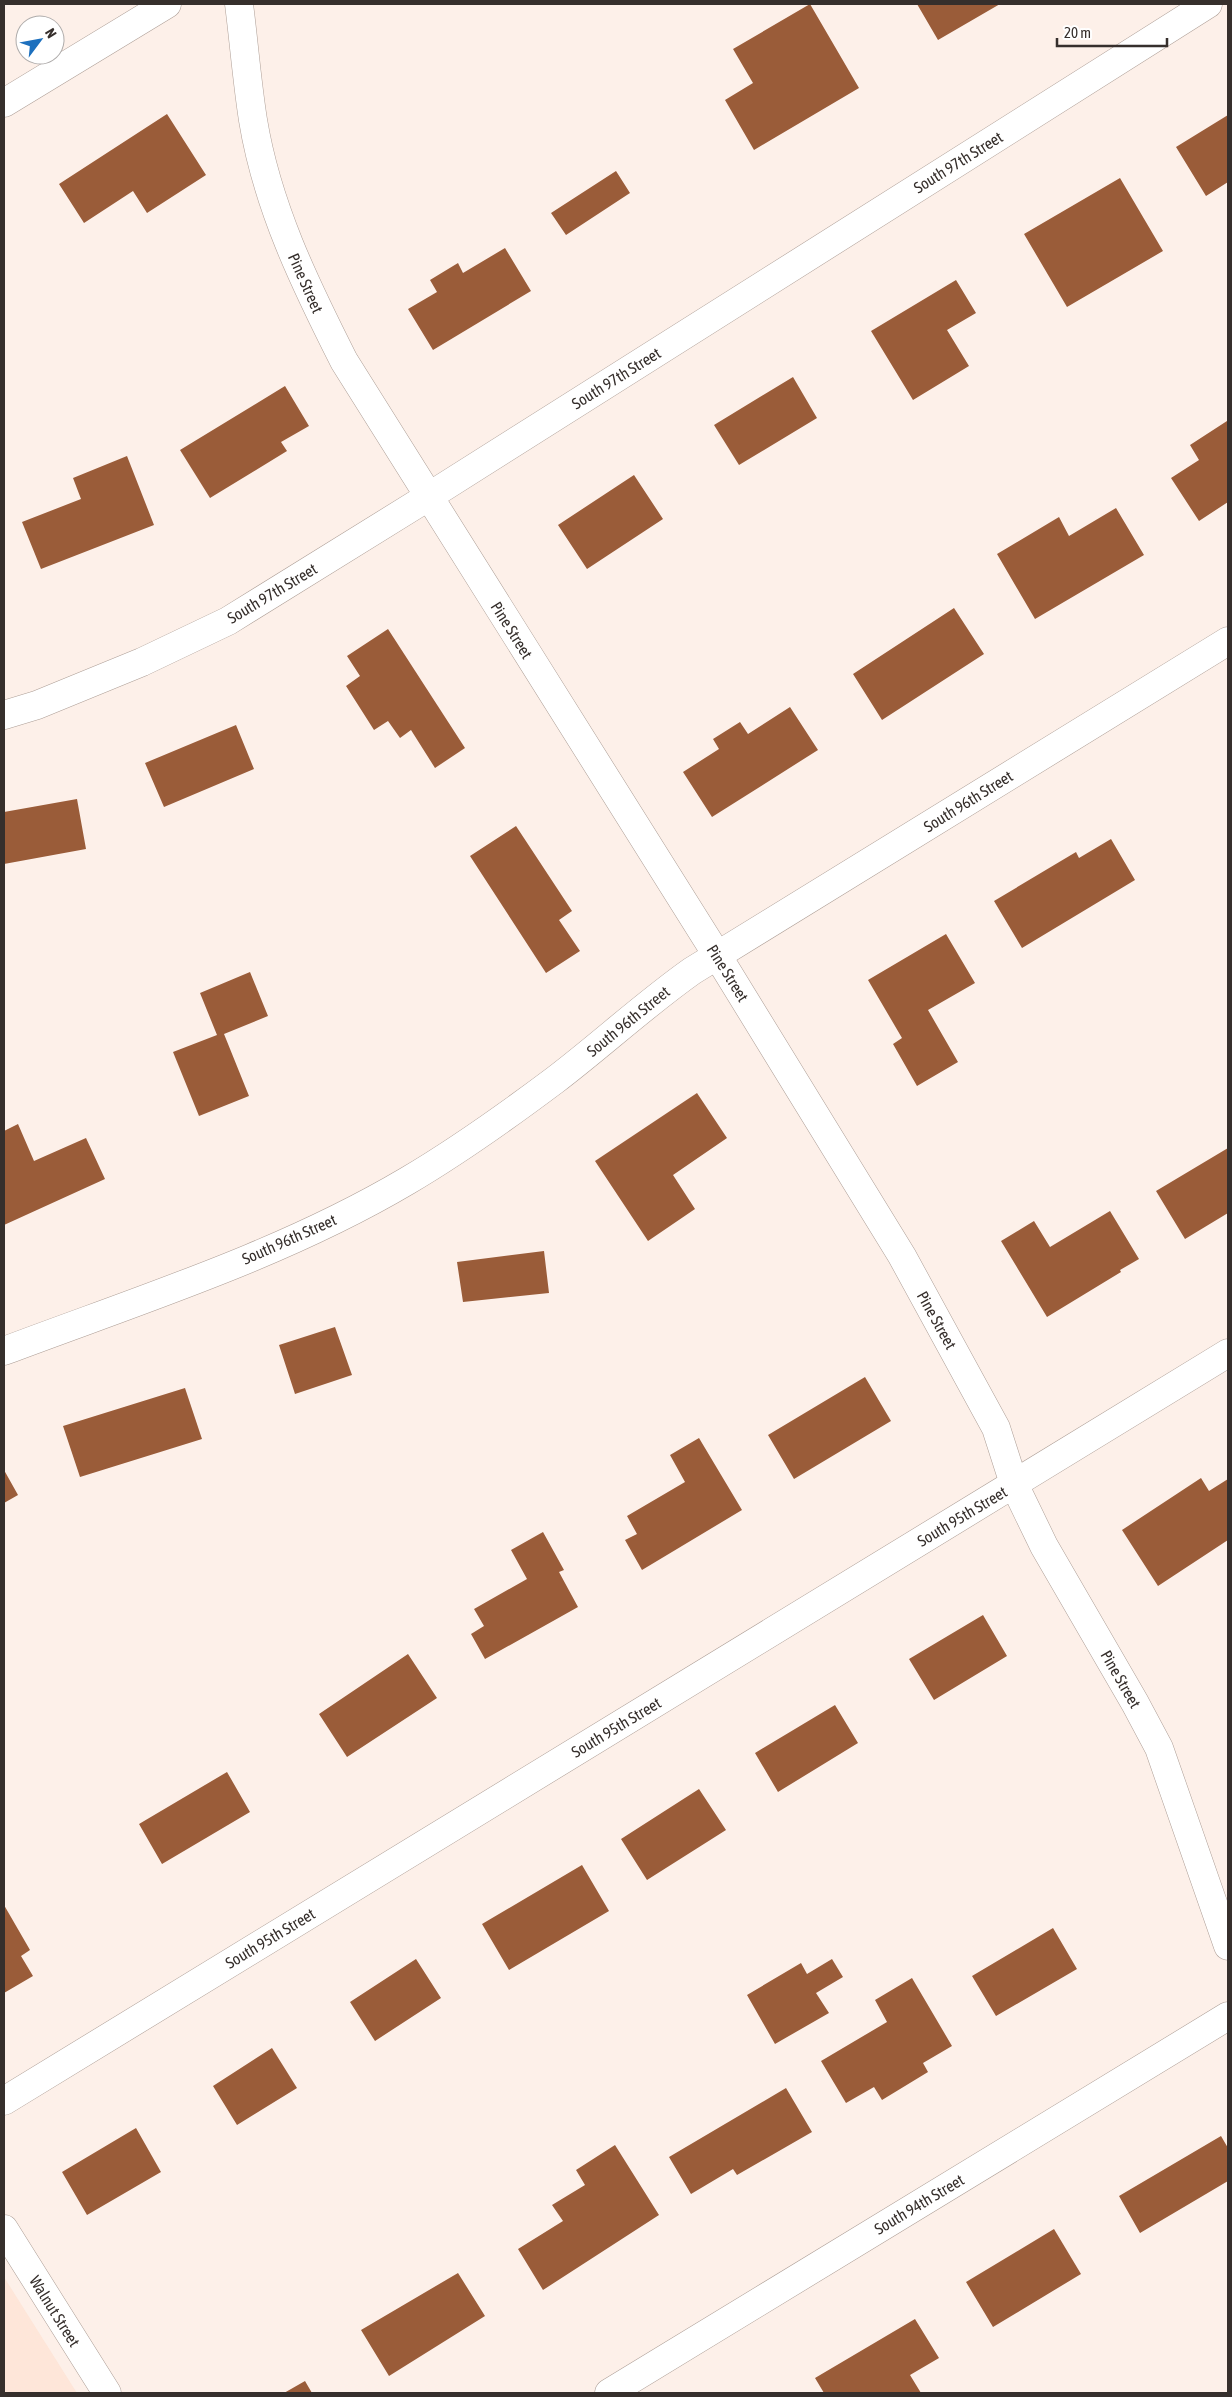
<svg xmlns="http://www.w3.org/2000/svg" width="1232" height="2397" font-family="'Asap Condensed',sans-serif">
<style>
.built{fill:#fee6d9}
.building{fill:#9a5c39}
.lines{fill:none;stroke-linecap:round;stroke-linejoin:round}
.minor-casing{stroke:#ad9e96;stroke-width:29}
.minor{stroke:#fff;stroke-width:28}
.labels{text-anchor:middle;stroke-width:5;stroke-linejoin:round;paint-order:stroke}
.street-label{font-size:16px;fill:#362f2c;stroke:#fff}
</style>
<rect width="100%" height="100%" fill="#fdf0e9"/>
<!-- built -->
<path class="built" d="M4 2277 77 2393H4Z"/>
<!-- building -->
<path class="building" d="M810 4 859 88 754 150 725 100 753 83 733 49Z
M917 4H1000L938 40Z
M167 114 206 175 147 213 133 191 84 223 59 184Z
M1228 115V182L1206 196 1176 147Z
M616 171 630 193 566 235 551 213Z
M1120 178 1163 251 1067 307 1024 234Z
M505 248 531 291 433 350 408 309 437 292 430 280 458 263 463 273Z
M956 280 976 313 947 330 969 366 913 400 871 331Z
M793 377 817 418 739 465 714 425Z
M285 386 309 426 281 442 287 451 210 498 180 450Z
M1227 421 1228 502 1199 521 1171 478 1199 460 1190 445Z
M127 456 154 525 41 569 22 522 81 499 73 478Z
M634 475 663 519 587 569 558 525Z
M1116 508 1144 555 1035 619 997 554 1059 517 1069 536Z
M954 608 984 654 882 720 853 674Z
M388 629 465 748 435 768 411 730 400 738 388 721 374 730 346 686 360 676 347 656Z
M790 707 818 750 712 817 683 772 719 749 713 739 740 722 748 734Z
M236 725 254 769 164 807 145 763Z
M77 799 86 849 4 864V812Z
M516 826 572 911 559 920 580 951 546 973 470 856Z
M1111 839 1135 880 1022 948 994 901 1076 852 1079 858Z
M946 934 975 983 928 1010 958 1062 917 1086 893 1044 902 1038 868 980Z
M250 972 268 1016 224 1034 249 1096 199 1116 173 1052 217 1035 200 993Z
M697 1093 727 1138 673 1175 695 1209 648 1241 595 1161Z
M18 1124 34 1161 86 1138 105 1179 4 1225V1131Z
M1228 1148V1213L1185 1239 1156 1191Z
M1110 1211 1139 1259 1120 1270 1121 1272 1047 1317 1001 1241 1034 1221 1050 1247Z
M544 1251 549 1293 463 1302 457 1262Z
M335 1327 352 1375 295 1394 279 1345Z
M865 1377 891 1421 794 1479 768 1435Z
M185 1388 202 1439 80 1477 63 1426Z
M699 1438 742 1510 642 1570 625 1540 637 1534 627 1516 685 1482 670 1455Z
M4 1470 18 1495 4 1503Z
M1201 1478 1209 1491 1228 1479V1540L1158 1586 1122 1530Z
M543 1532 564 1570 559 1572 578 1607 485 1659 471 1634 484 1626 474 1609 527 1579 511 1550Z
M983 1615 1007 1656 934 1700 909 1659Z
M408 1654 437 1698 347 1757 319 1714Z
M835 1705 858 1743 778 1792 755 1753Z
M227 1772 250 1812 162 1864 139 1824Z
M699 1789 726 1830 647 1880 621 1839Z
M582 1865 609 1911 509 1970 482 1924Z
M4 1905 30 1950 21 1956 33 1976 4 1993Z
M1053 1928 1077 1969 996 2016 972 1976Z
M416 1959 441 1998 375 2041 350 2002Z
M832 1959 843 1977 816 1993 829 2013 775 2044 747 1995 801 1963 807 1974Z
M912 1978 952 2046 923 2063 928 2072 882 2100 874 2087 846 2103 821 2061 887 2022 875 2000Z
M272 2048 297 2088 237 2125 213 2086Z
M786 2088 812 2132 737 2175 733 2169 691 2194 669 2157Z
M136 2128 161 2172 87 2215 62 2172Z
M1221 2136 1228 2148V2181L1140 2233 1119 2196Z
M615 2145 659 2215 543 2290 518 2249 563 2221 552 2205 585 2185 576 2170Z
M1054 2229 1081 2274 993 2327 966 2282Z
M458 2273 485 2316 389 2376 361 2330Z
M915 2319 939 2358 910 2375 921 2393H824L815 2378Z
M305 2381 312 2393H284Z"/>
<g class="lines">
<!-- minor casing -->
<g class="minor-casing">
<path id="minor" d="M239 4C244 43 247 82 253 120 267 206 305 284 344 361L717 955 902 1256 996 1428 1014 1484 1044 1546 1135 1703 1159 1748 1228 1946
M4 103 167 4
M4 715 37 705 142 662 228 621 428 497 1208 4
M4 1351C139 1300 282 1255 407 1181 458 1151 507 1116 555 1080 601 1045 644 1005 692 971L1228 641
M4 2101 1228 1353
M4 2229 107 2393
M609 2393 1228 2016"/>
</g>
<!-- minor -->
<use href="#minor" class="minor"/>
</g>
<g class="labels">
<!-- street labels -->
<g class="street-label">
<text transform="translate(958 162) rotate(-32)" y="6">South 97th Street</text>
<text transform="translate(306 283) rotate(66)" y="6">Pine Street</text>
<text transform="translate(616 378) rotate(-32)" y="6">South 97th Street</text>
<text transform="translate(272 593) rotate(-31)" y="6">South 97th Street</text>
<text transform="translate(512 630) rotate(58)" y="6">Pine Street</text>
<text transform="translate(968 801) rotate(-32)" y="6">South 96th Street</text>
<text transform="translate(728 973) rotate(58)" y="6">Pine Street</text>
<text transform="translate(628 1021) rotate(-39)" y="6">South 96th Street</text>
<text transform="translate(289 1239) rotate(-24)" y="6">South 96th Street</text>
<text transform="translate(937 1320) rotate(61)" y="6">Pine Street</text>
<text transform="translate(962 1516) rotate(-31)" y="6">South 95th Street</text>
<text transform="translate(1121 1679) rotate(60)" y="6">Pine Street</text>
<text transform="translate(616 1727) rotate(-31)" y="6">South 95th Street</text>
<text transform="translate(270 1938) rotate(-31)" y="6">South 95th Street</text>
<text transform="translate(919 2204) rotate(-31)" y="6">South 94th Street</text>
<text transform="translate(55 2311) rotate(58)" y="6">Walnut Street</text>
</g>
</g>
<!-- border -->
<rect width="1232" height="2397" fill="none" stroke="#362f2c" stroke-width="10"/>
<!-- north arrow -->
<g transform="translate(40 40) rotate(58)"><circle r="24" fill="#ffffff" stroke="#afacab"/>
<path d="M0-4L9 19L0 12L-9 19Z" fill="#1d70be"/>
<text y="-8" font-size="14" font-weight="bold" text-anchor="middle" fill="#362f2c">N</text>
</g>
<!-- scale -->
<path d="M1057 38v8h110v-8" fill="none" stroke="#362f2c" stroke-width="2.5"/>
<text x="1064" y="38" font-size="15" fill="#362f2c" stroke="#ffffff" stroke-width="4" paint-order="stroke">20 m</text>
</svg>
